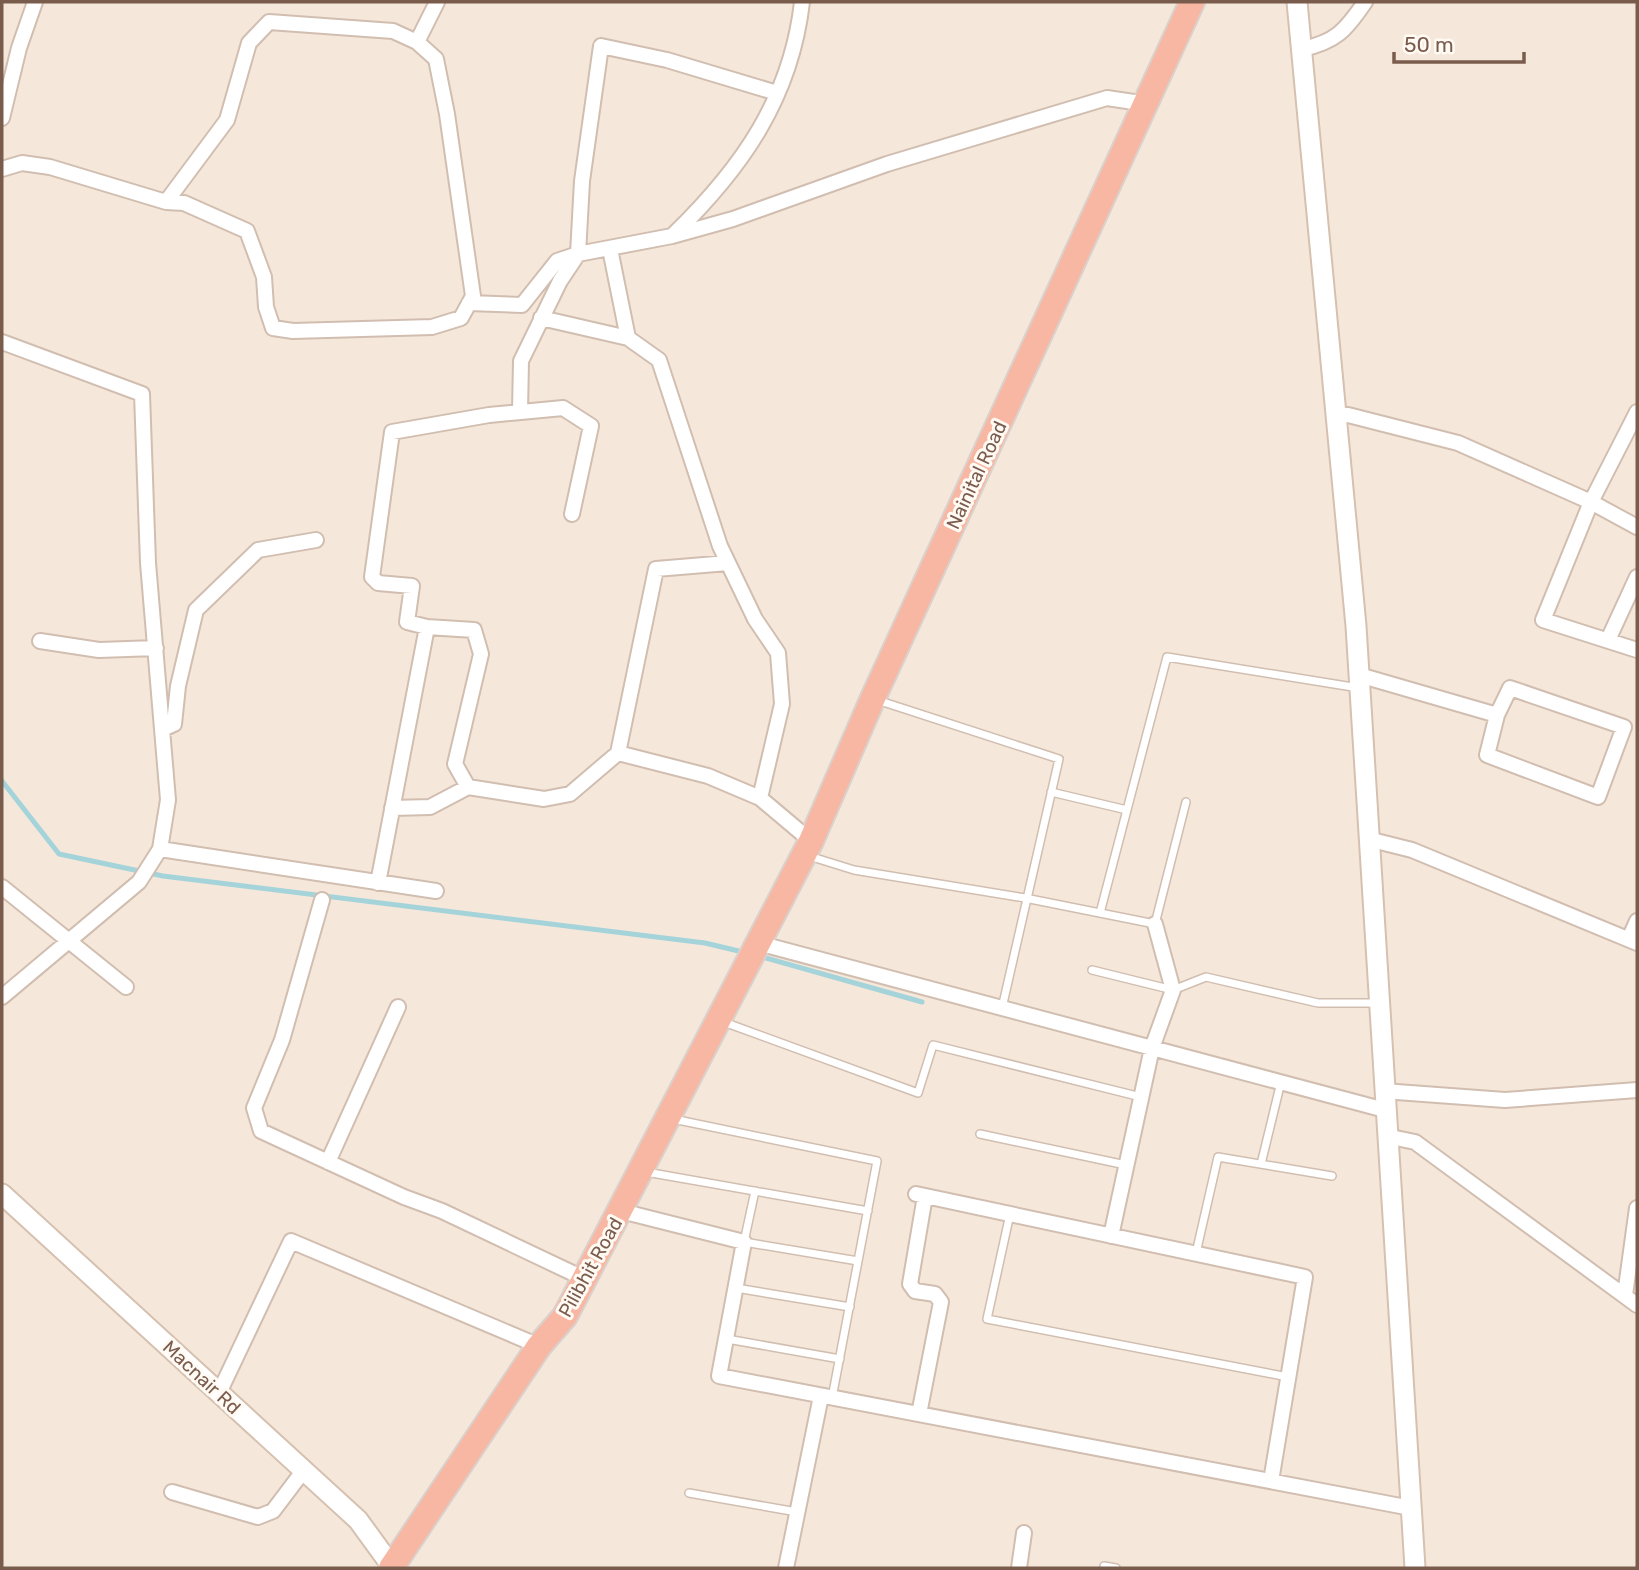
<svg xmlns="http://www.w3.org/2000/svg" width="1639" height="1570" font-family="Rubik,sans-serif">
<style>
.residential{fill:#f5e8da}
.lines{fill:none;stroke-linecap:round;stroke-linejoin:round}
.stream{stroke:#a5d3da;stroke-width:5}
.lane-casing{stroke:#d1beb0;stroke-width:10}
.street-casing{stroke:#d1beb0;stroke-width:18}
.secondary-casing{stroke:#d6c0b0;stroke-width:23}
.highway-casing{stroke:#dad1cd;stroke-width:28}
.lane{stroke:#fff;stroke-width:7}
.street{stroke:#fff;stroke-width:14}
.secondary{stroke:#fff;stroke-width:19}
.highway{stroke:#f7b7a3;stroke-width:24}
.labels{text-anchor:middle;stroke-width:6;stroke-linejoin:round;paint-order:stroke}
.street-label{font-size:19px;fill:#7a5c4d;stroke:#fffaf3}
</style>
<rect width="100%" height="100%" fill="#fdf6ec"/>
<!-- residential -->
<path class="residential" d="M2 2H1637V1568H2Z"/>
<g class="lines">
<!-- stream -->
<path class="stream" d="M2 781 59 854 163 876 705 943 747 953
M759 956 922 1002"/>
<!-- lane casing -->
<g class="lane-casing">
<path id="lane" d="M877 700 1059 759 1002 1008
M1051 792 1127 810
M809 856 854 870 1025 898 1155 924 1186 802
M1100 913 1167 657 1359 688
M1092 970 1173 990 1206 977 1318 1003H1378
M721 1021 918 1093 933 1045 1141 1097
M673 1119 877 1161 832 1398
M980 1134 1126 1165
M1261 1164 1281 1082
M646 1172 868 1211
M755 1191 744 1242 858 1261
M1010 1214 987 1319 1288 1377
M1196 1253 1218 1157 1332 1176
M736 1288 850 1307
M727 1339 840 1359
M689 1493 797 1512
M1104 1566 1116 1568"/>
</g>
<!-- street casing -->
<g class="street-casing">
<path id="street" d="M417 42 437 2
M1302 49C1336 42 1346 30 1365 2
M2 118 19 48 35 2
M2 169 22 163 50 167 166 202 227 120 249 43 269 22 393 31 417 42 436 59 447 114 473 296 461 318 432 327 293 331 273 328 266 307 264 277 247 231 184 203 166 202
M674 234C742 168 791 98 802 2
M610 249 628 338 659 360 720 546 755 619 778 653 782 704 760 798
M469 303 522 305 557 261 578 254 582 181 601 46 667 60 777 93
M541 318 628 338
M2 342 142 394 148 563 168 800 160 849 139 882 2 997
M520 411 521 361 560 281 578 254 672 236 733 219 887 164 1107 98 1147 104
M1637 412 1591 502 1543 620 1637 650
M1337 416 1348 415 1458 443 1591 502 1637 527
M1608 640 1637 577
M40 641 99 650 156 648
M1359 675 1497 715 1510 688 1624 727 1598 797 1487 755 1497 715
M163 729 174 724 178 686 196 610 258 550 316 540
M618 753 656 569 728 563
M468 787 455 764 481 654 474 630 427 627 407 622 412 586 378 583 372 577 392 432 489 415 563 408 591 426 572 514
M392 808 430 807 468 787 544 799 570 794 618 753 708 776 760 798 811 841
M1368 839 1412 850 1637 943
M160 849 436 891
M378 883 427 627
M2 887 126 987
M322 900 282 1040 254 1108 261 1131 404 1197 442 1211 585 1279
M1629 939 1637 921
M758 943 1385 1110
M1383 1091 1505 1100 1637 1090
M1386 1136 1415 1142 1637 1305
M328 1162 398 1007
M916 1194 1305 1277 1271 1481
M621 1211 744 1242 719 1376 1411 1508
M1111 1236 1152 1048 1173 990 1155 924
M1625 1295 1637 1208
M219 1393 291 1241 539 1346
M919 1414 941 1302 935 1294 915 1291 910 1284 925 1196
M172 1492 258 1517 273 1511 304 1470
M786 1568 821 1396
M1019 1568 1024 1533"/>
</g>
<!-- secondary casing -->
<g class="secondary-casing">
<path id="secondary" d="M1297 2 1356 626 1415 1568
M2 1194 358 1520 393 1568"/>
</g>
<!-- highway casing -->
<g class="highway-casing">
<path id="highway" d="M391 1568 539 1346 565 1316 811 841 873 698 1192 2"/>
</g>
<!-- lane -->
<use href="#lane" class="lane"/>
<!-- street -->
<use href="#street" class="street"/>
<!-- secondary -->
<use href="#secondary" class="secondary"/>
<!-- highway -->
<use href="#highway" class="highway"/>
</g>
<g class="labels">
<!-- street labels -->
<g class="street-label">
<text transform="translate(976 475) rotate(-65)" y="7">Nainital Road</text>
<text transform="translate(590 1267) rotate(-61)" y="7">Pilibhit Road</text>
<text transform="translate(202 1377) rotate(43)" y="7">Macnair Rd</text>
</g>
</g>
<!-- border -->
<rect width="1639" height="1570" fill="none" stroke="#7a5c4d" stroke-width="7"/>
<!-- scale -->
<path d="M1394 52v10h130v-10" fill="none" stroke="#7a5c4d" stroke-width="3.5"/>
<text x="1404" y="52" font-size="21" fill="#7a5c4d" stroke="#fffaf3" stroke-width="5" paint-order="stroke">50 m</text>
</svg>
